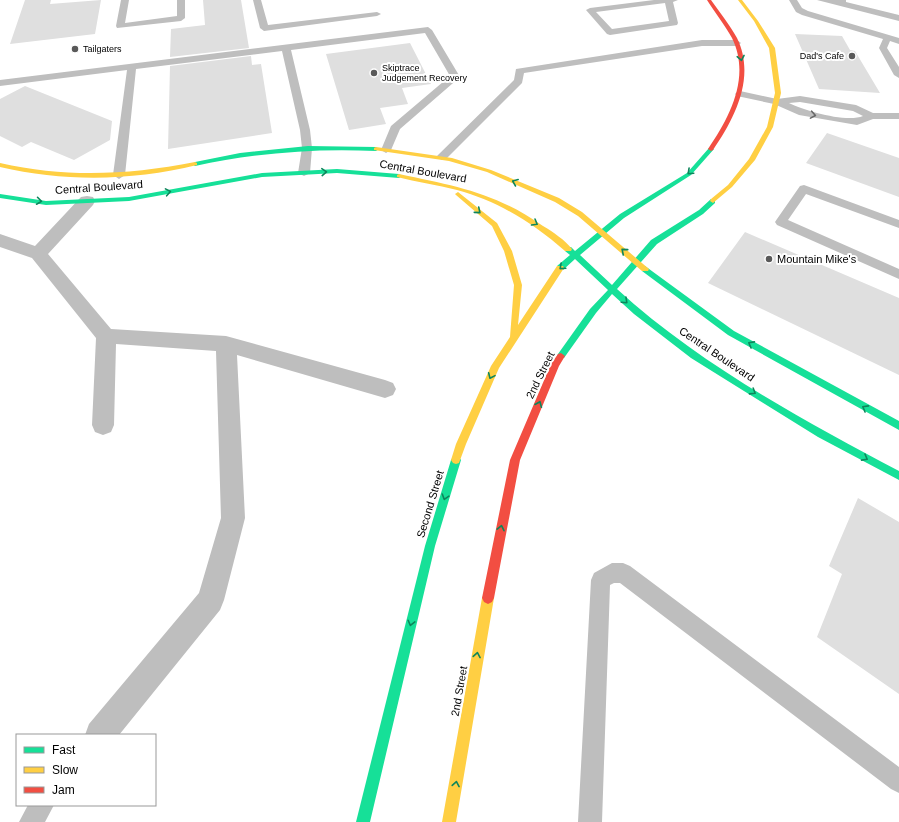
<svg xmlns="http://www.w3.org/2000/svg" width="899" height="822" font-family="Helvetica,sans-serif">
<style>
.building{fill:#dfdfdf}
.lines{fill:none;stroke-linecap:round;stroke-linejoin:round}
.lane{fill:#bebebe;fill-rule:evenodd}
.street{fill:#bebebe;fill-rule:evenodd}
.fast{fill:#16e098;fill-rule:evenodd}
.slow{fill:#ffcf43;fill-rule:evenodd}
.jam{fill:#f24e42;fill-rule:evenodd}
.oneway{stroke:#0d865b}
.oneway2{stroke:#686868}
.poi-dot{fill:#595959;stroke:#fff;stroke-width:1.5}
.labels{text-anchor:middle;stroke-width:4;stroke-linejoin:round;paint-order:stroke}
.far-poi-label{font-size:9px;fill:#000;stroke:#fff;text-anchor:start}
.street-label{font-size:11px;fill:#000;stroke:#fff}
.poi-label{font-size:11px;fill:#000;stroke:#fff;text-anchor:start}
</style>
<rect width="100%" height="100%" fill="#fff"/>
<!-- building -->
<path class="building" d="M25 0H51L50 4 101 0 95 34 10 44Z
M203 0H241L249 48 170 57 171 29 205 25Z
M795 34 842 36 850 50 855 51 880 93 819 89Z
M410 43 431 84 402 88 408 104 380 108 386 124 349 130 326 54Z
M251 56 252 65 261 64 272 133 168 149 170 66Z
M25 86 112 121 110 140 74 160 31 142 22 147 0 136V99Z
M827 133 899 158V197L806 163Z
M745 232 899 298V375L708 283Z
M858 498 899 522V694L817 637 842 574 829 566Z"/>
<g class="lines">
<!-- lane -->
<path class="lane" d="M121 0H129L125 23 177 16V0H185V18L181 21 117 28 116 26Z
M253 0H261L268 25 377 12 381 14 377 16 264 31 260 28Z
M654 0H678L673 2 678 23 677 25 610 35 607 34 586 10 590 8ZM665 3 669 21 612 29 596 12Z
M789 0H797L802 8 808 11 899 38V44L890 41 887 48 899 67V78L894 75 879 48 883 39 802 15 796 12Z
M817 0H846V2L899 15V21Z
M428 27 432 30 460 77 400 129 391 150 386 153 381 150 391 126 450 76 425 33 291 50 310 130 312 148 310 173 304 176 298 173 302 148 300 130 282 51 136 69 125 175 119 179 113 175 127 70 0 86V80Z
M702 40H737L741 43 737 46H702L524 73 522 83 446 159 442 160 436 157 514 80 516 69Z
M740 91 777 99 800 96 856 105 873 113H899V119H873L857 125 799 115 774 104 737 96 735 94 737 92ZM800 102 853 111 863 116C847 123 805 111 789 103Z
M804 185 899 220V228L806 194 788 220 899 269V279L777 225 775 222 777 219 800 186Z
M612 563H623L630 566 899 767V793L891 789 620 583H614L610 585 602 822H578L591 580 594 573Z
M28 805H54L45 822H19Z"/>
<!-- street -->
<path class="street" d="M87 196 93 197 95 201 93 205 48 254 111 329 226 336 385 380 393 383 396 389 393 395 385 398 237 355 245 518 224 600 220 610 119 735H85L89 724 199 593 221 518 216 351 116 344 114 425 111 432 103 435 95 432 92 425 96 338 32 258 0 247V234L35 246 81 197Z"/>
<!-- fast -->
<path class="fast" d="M308 146 376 147 379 149 376 151C315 148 255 153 195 166L192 164 195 162 240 153Z
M709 148 714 149 691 175 624 218 580 255 612 285 651 240 699 210 711 199H715V203L703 214 657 244 617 289C699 364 801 419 899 471V480L818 437 691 358 634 314 612 294 596 313 564 358H558L557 356 558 354 590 309 608 290 575 259 563 270H557V266L570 255 565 251V247H571L575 251 620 214 687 173Z
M337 169 399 174 402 176 399 178 337 173 262 177 129 201 46 205 0 198V194L46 201 129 197 262 173Z
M645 266 734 331 899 421V430L728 335 642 271V267Z
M456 456 459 457 461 460 435 546 370 822H356L425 546 451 460 453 457Z"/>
<!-- slow -->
<path class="slow" d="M738 0H742L758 21 775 48 781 93 773 127 755 160 732 187 713 203 710 201 711 199 728 185 749 159 767 127 775 93 769 48 754 21Z
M376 147 452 158 491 170 559 198 582 212 649 269 648 271H642L578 216 555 202 487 172 449 161 374 150V148Z
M195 162 197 163V165C132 181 65 182 0 167V163C67 178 128 175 195 162Z
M399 174C455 186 494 192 543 226 553 232 565 240 572 249L571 251H565C533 223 498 201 457 190 437 185 417 182 397 177V175Z
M458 192 497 223 512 251 522 285 518 325 557 266H563L564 268 499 368 466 444 459 463 456 464 453 463 451 460 456 444 491 366 510 337 514 285 504 251 492 226 456 195 455 194Z
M488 592 492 594 494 598 456 822H442L482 598 484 594Z"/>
<!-- jam -->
<path class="jam" d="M707 0H711C720 13 730 25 737 38 756 77 735 118 713 150L711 151 708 149C730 117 751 77 732 38 725 25 715 13 707 0Z
M561 353 565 356 559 366 520 460 494 598 492 602 488 604 484 602 482 598 510 460 551 364 558 354Z"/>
</g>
<!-- one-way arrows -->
<defs><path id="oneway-chevron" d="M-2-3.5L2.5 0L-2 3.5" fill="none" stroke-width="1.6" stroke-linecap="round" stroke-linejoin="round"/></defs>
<g class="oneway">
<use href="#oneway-chevron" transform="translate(741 58) rotate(79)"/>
<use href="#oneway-chevron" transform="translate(324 172) rotate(-3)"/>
<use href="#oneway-chevron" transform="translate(690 172) rotate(137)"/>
<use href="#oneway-chevron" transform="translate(515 182) rotate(-158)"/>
<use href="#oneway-chevron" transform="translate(168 192) rotate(-10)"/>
<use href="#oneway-chevron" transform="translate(39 201) rotate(8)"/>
<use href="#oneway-chevron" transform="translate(478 211) rotate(40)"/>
<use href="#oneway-chevron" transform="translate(535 223) rotate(30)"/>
<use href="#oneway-chevron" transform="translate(624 251) rotate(-140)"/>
<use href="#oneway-chevron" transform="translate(562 267) rotate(138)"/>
<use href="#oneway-chevron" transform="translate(625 301) rotate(43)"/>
<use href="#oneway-chevron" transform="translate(751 344) rotate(-151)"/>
<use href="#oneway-chevron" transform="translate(491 376) rotate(114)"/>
<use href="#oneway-chevron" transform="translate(753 392) rotate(32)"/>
<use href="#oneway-chevron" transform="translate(539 404) rotate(-67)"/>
<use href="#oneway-chevron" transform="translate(865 408) rotate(-151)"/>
<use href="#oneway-chevron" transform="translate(865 458) rotate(29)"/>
<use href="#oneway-chevron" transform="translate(445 497) rotate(107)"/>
<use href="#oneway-chevron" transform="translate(501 528) rotate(-78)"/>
<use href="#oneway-chevron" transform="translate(411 623) rotate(104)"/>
<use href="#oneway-chevron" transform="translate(477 655) rotate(-80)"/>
<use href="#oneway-chevron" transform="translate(456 784) rotate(-80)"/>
</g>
<use class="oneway2" href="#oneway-chevron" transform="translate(813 115) rotate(10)"/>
<!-- markers -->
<g class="poi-dot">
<circle cx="75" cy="49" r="4"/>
<circle cx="852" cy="56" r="4"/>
<circle cx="374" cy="73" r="4"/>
<circle cx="769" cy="259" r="4"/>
</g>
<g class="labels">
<!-- far-poi labels -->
<g class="far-poi-label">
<text x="83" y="52">Tailgaters</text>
<text x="844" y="59" text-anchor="end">Dad's Cafe</text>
<text x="382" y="71">Skiptrace<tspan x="382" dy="10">Judgement Recovery</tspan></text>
</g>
<!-- street labels -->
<g class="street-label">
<text transform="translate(423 171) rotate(10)" y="4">Central Boulevard</text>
<text transform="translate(99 187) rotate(-4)" y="4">Central Boulevard</text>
<text transform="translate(717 354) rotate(34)" y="4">Central Boulevard</text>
<text transform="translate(540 375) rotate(-64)" y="4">2nd Street</text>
<text transform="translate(430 504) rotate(-73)" y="4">Second Street</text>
<text transform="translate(459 691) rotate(-80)" y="4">2nd Street</text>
</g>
<!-- poi labels -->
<g class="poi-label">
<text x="777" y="263">Mountain Mike's</text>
</g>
</g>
<!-- legend -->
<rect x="16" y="734" width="140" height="72" fill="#ffffff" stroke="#999999"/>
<rect x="24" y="747" width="20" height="6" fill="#16e098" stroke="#999999"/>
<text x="52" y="754" font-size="12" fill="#000000">Fast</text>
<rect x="24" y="767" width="20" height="6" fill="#ffcf43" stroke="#999999"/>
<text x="52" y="774" font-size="12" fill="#000000">Slow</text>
<rect x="24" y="787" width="20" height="6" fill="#f24e42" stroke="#999999"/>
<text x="52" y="794" font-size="12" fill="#000000">Jam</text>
</svg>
